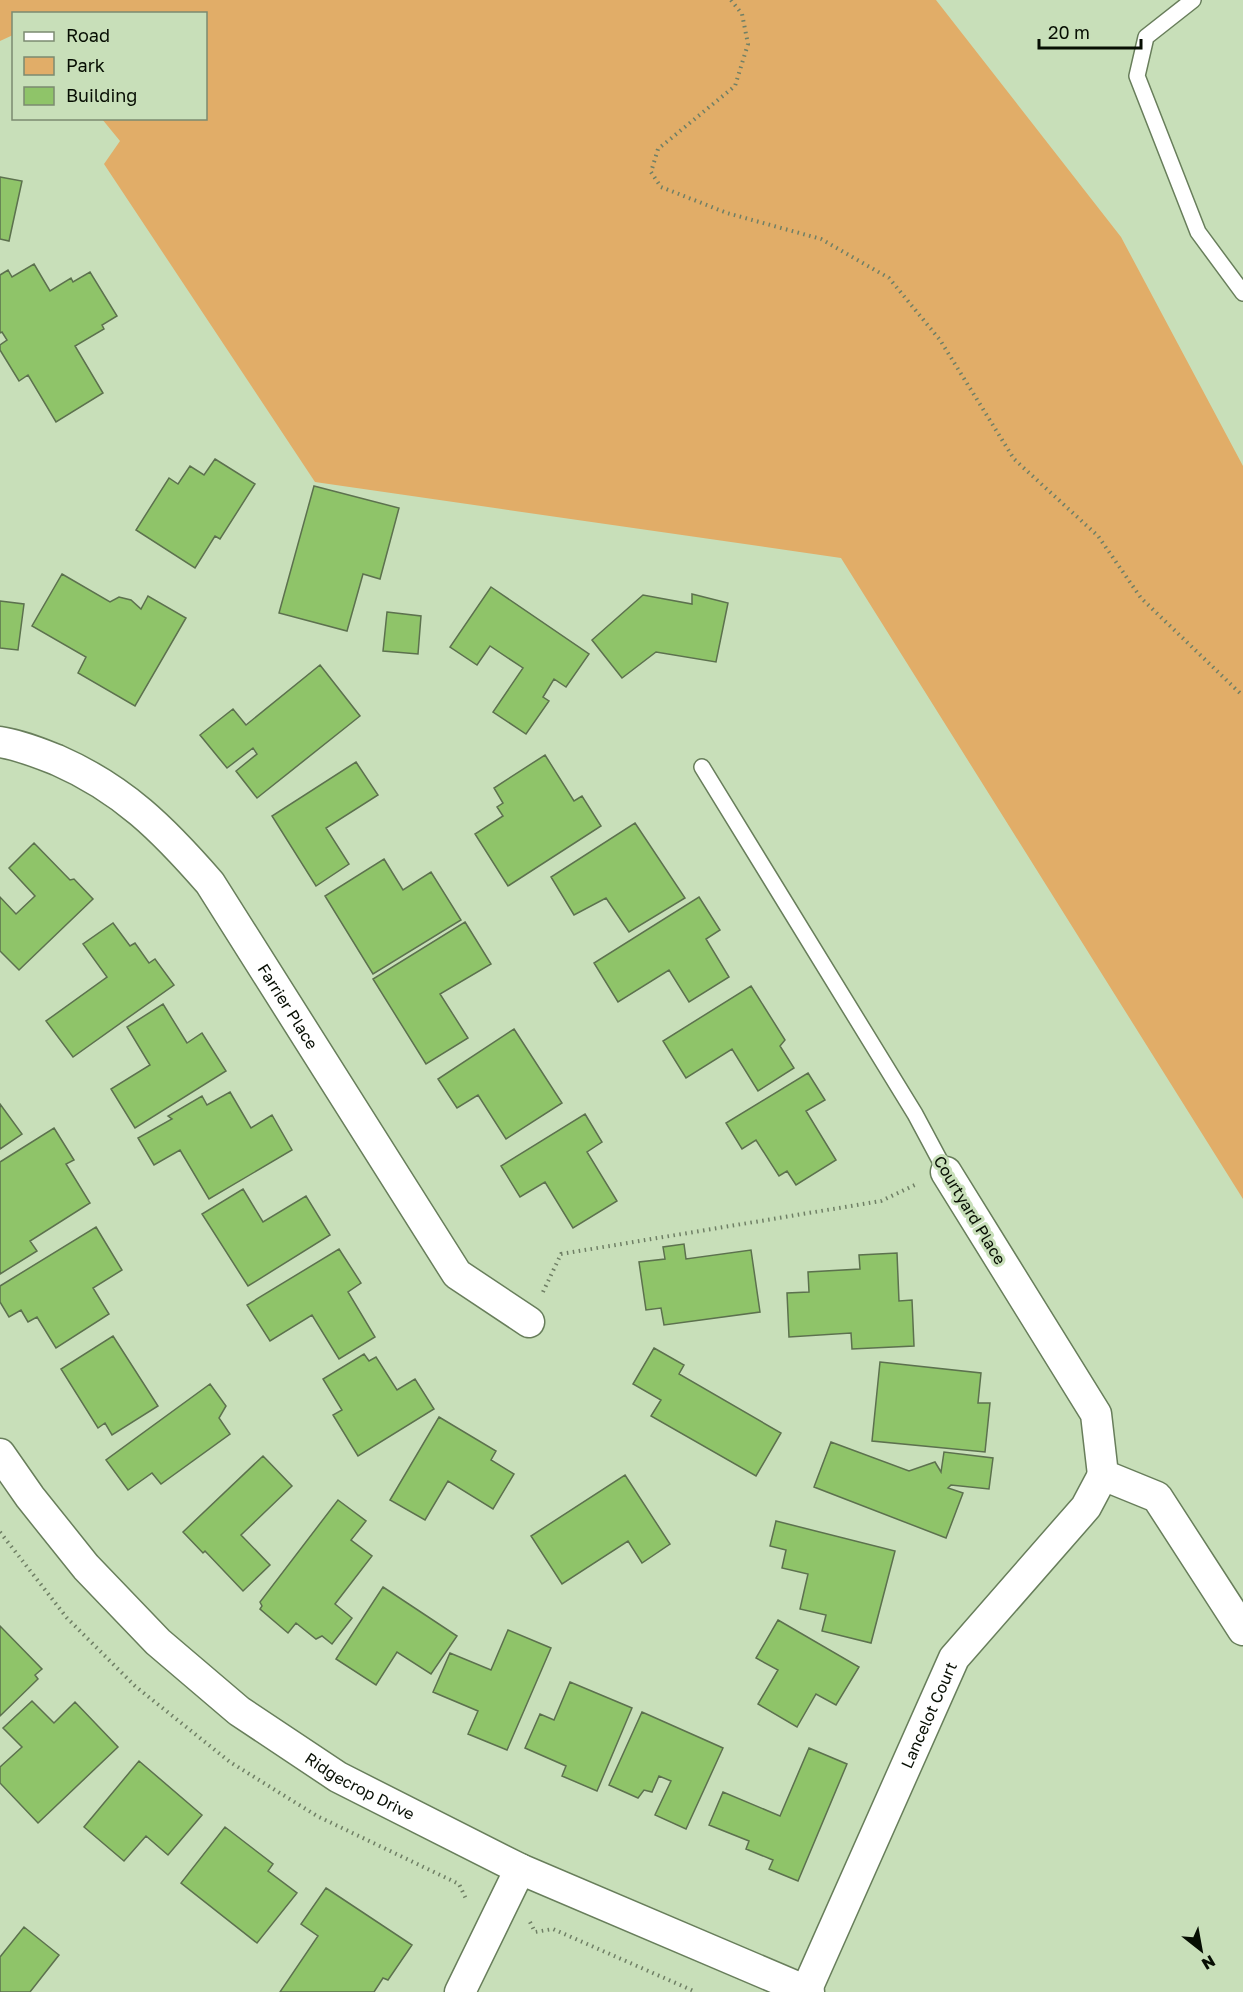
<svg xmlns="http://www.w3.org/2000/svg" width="1243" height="1992" viewBox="0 0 1243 1992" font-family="'Golos Text',sans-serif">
<rect width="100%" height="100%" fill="#c8dfb9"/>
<path fill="#e1ad68" d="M0 0H936L1121 237 1243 466V1199L841 558 315 482 104 164 120 141 102 119 206 118V14H14L13 35 0 41Z"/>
<path fill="#8fc469" stroke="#5c714e" stroke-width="1.5" d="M0 177 22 181 9 241 0 239Z
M34 264 50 291 71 278 73 282 90 272 117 316 102 325 104 329 75 346 103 393 56 422 28 375 19 381 0 350V345L7 340 2 332 0 333V275L8 270 12 277Z
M215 459 255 484 220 539 215 536 195 568 136 530 169 478 178 484 190 466 204 475Z
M314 486 399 508 380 579 363 574 347 631 279 613Z
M62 574 110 602 119 597 131 600 141 609 148 596 186 618 135 706 78 673 86 657 32 626Z
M491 587 589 654 566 687 554 679 543 697 549 701 526 734 493 712 523 668 490 646 477 665 450 647Z
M692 594 728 603 716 662 656 652 622 678 592 640 643 595 692 604Z
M0 601 24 604 18 650 0 648Z
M387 612 421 616 418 654 383 651Z
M320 665 360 716 257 798 236 771 257 754 253 748 227 768 200 735 233 709 246 725Z
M545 755 574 801 582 796 601 826 508 886 475 834 503 816 497 807 503 803 494 788Z
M356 762 378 795 326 828 349 864 316 886 272 816Z
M635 823 685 898 629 932 606 898 574 915 551 877Z
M34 843 70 880 74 879 93 899 19 970 0 951V897L16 914 35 896 9 868Z
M384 859 403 890 431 872 461 920 373 974 325 896Z
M699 897 720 930 706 939 729 977 689 1002 669 970 618 1002 594 963Z
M465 922 491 964 440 994 468 1038 426 1064 373 979Z
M113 923 130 946 135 943 149 963 155 959 174 985 73 1057 46 1021 107 977 83 944Z
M751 986 785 1040 780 1046 794 1068 758 1091 732 1049 686 1078 663 1041Z
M163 1004 187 1043 202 1033 226 1071 135 1128 111 1089 150 1065 127 1027Z
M514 1029 562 1103 506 1139 478 1095 457 1108 438 1079Z
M808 1073 825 1100 806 1111 836 1160 796 1185 787 1171 779 1176 756 1140 742 1149 726 1123Z
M230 1092 251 1128 272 1115 292 1150 209 1199 180 1150 154 1165 138 1138 172 1119 168 1116 202 1096 207 1105Z
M0 1104 22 1134 0 1149Z
M585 1114 602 1142 587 1152 617 1201 573 1228 545 1182 520 1197 501 1166Z
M54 1128 74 1160 66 1164 90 1203 30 1241 37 1251 0 1274V1162Z
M243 1189 263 1222 306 1196 330 1235 248 1286 202 1214Z
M96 1227 122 1270 93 1288 109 1314 56 1348 37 1317 28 1322 21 1310 9 1317 0 1302V1286Z
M684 1244 686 1259 751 1250 760 1312 664 1325 661 1308 646 1310 639 1262 665 1259 663 1247Z
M339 1249 361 1283 348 1292 375 1337 339 1359 312 1315 270 1341 247 1305Z
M897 1253 899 1301 912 1300 914 1346 852 1349 851 1333 789 1337 787 1293 809 1292 808 1272 860 1269 859 1255Z
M113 1336 158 1406 112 1435 105 1423 98 1428 61 1369Z
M654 1348 684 1365 679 1374 781 1433 756 1476 651 1416 661 1400 633 1384Z
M364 1354 369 1361 376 1357 397 1390 415 1379 434 1409 358 1456 333 1415 342 1410 323 1379Z
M880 1362 981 1373 978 1403H990L985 1452 872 1441Z
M210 1384 226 1406 219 1418 230 1434 161 1484 152 1473 128 1490 106 1460Z
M439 1417 496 1451 491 1460 514 1474 493 1509 448 1481 425 1520 390 1500Z
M831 1442 909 1471 935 1462 941 1472 944 1452 993 1458 989 1489 951 1485 948 1488 963 1493 946 1538 814 1487Z
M263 1456 292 1486 241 1535 270 1565 243 1591 205 1551 203 1553 183 1532Z
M625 1475 670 1544 642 1563 628 1541 562 1584 531 1536Z
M338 1500 366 1521 351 1540 372 1556 335 1604 352 1618 332 1644 322 1636 316 1639 296 1623 288 1633 260 1609 262 1606 260 1602Z
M776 1521 895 1551 871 1643 822 1631 826 1615 800 1609 808 1574 782 1568 786 1550 770 1546Z
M383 1587 457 1636 431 1674 397 1652 376 1685 336 1659Z
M778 1620 859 1667 836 1705 816 1694 797 1727 758 1704 778 1670 756 1658Z
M0 1626 42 1669 35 1675 38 1679 0 1716Z
M508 1630 551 1648 507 1750 468 1734 478 1711 433 1692 450 1653 491 1670Z
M570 1682 632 1708 597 1791 562 1776 566 1766 525 1748 540 1714 554 1720Z
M32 1701 54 1723 75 1702 118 1747 38 1823 0 1783V1767L22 1747 3 1728Z
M642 1712 723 1748 686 1829 655 1815 671 1781 659 1776 652 1792 644 1790 638 1798 609 1785Z
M809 1748 847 1764 798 1881 769 1869 773 1860 746 1849 749 1841 709 1825 723 1792 780 1816Z
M139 1761 202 1815 168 1855 146 1836 124 1861 84 1827Z
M225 1827 273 1864 268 1871 297 1893 257 1943 181 1883Z
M326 1888 412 1945 388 1980 383 1978 374 1992H280L318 1936 301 1924Z
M24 1927 59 1955 30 1992H0V1957Z"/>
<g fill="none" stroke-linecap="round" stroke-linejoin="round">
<g stroke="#687e5b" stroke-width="18">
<path id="lane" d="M1193 0 1146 37 1137 76 1198 232 1243 293
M702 767 915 1114 946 1172"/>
</g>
<g stroke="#687e5b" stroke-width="33">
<g id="street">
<path id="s1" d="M0 742C20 745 39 753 57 760 123 789 163 829 210 883L457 1274 529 1322"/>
<path d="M946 1172 1096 1414 1103 1475 1157 1497 1243 1630"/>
<path id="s2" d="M0 1454 30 1497 86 1567 158 1642 239 1711 338 1777 520 1869 809 1992"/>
<path id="s3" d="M806 1991 954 1658 1086 1507 1103 1475"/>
<path d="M460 1992 520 1869"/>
</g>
</g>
<path stroke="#6f7f65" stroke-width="4" stroke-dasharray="1.5 4.5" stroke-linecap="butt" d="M731 0 742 14 748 44 735 86 658 149 651 172 661 187 727 213 821 239 889 278 940 340 1014 459 1098 536 1141 598 1243 696
M543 1292 561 1254 881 1201 917 1184
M0 1532 67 1618 135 1686 230 1762 317 1816 459 1884 467 1901
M530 1922 535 1932 553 1929 696 1992"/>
<use href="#lane" stroke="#fff" stroke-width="15"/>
<use href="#street" stroke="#fff" stroke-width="30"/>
</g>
<g text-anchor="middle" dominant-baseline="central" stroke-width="6" stroke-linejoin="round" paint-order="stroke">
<g font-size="16" fill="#070e03" stroke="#c8dfb9">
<text stroke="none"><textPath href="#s1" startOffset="404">Farrier Place</textPath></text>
<text transform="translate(970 1210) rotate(59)">Courtyard Place</text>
<text stroke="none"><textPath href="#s3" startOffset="302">Lancelot Court</textPath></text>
<text stroke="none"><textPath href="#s2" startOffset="495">Ridgecrop Drive</textPath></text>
</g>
</g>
<rect x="12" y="12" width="195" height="108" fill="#c8dfb9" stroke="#7b8b70" stroke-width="1.5"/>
<rect x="24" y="32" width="30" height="9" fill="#ffffff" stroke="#7b8b70" stroke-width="1.5"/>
<text x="66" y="42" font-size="18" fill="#070e03">Road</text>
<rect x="24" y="57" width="30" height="18" fill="#e1ad68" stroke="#7b8b70" stroke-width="1.5"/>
<text x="66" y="72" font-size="18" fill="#070e03">Park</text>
<rect x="24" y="87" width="30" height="18" fill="#8fc469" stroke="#7b8b70" stroke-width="1.5"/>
<text x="66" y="102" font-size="18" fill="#070e03">Building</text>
<g transform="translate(1201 1950) rotate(149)" stroke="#c8dfb9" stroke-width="4.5" paint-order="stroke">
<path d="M0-4.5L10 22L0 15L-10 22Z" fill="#070e03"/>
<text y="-9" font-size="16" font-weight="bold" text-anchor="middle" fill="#070e03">N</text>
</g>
<path d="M1039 39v9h102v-9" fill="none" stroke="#070e03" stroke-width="3"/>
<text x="1048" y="39" font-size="18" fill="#070e03" stroke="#c8dfb9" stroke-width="4.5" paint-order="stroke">20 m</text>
</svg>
